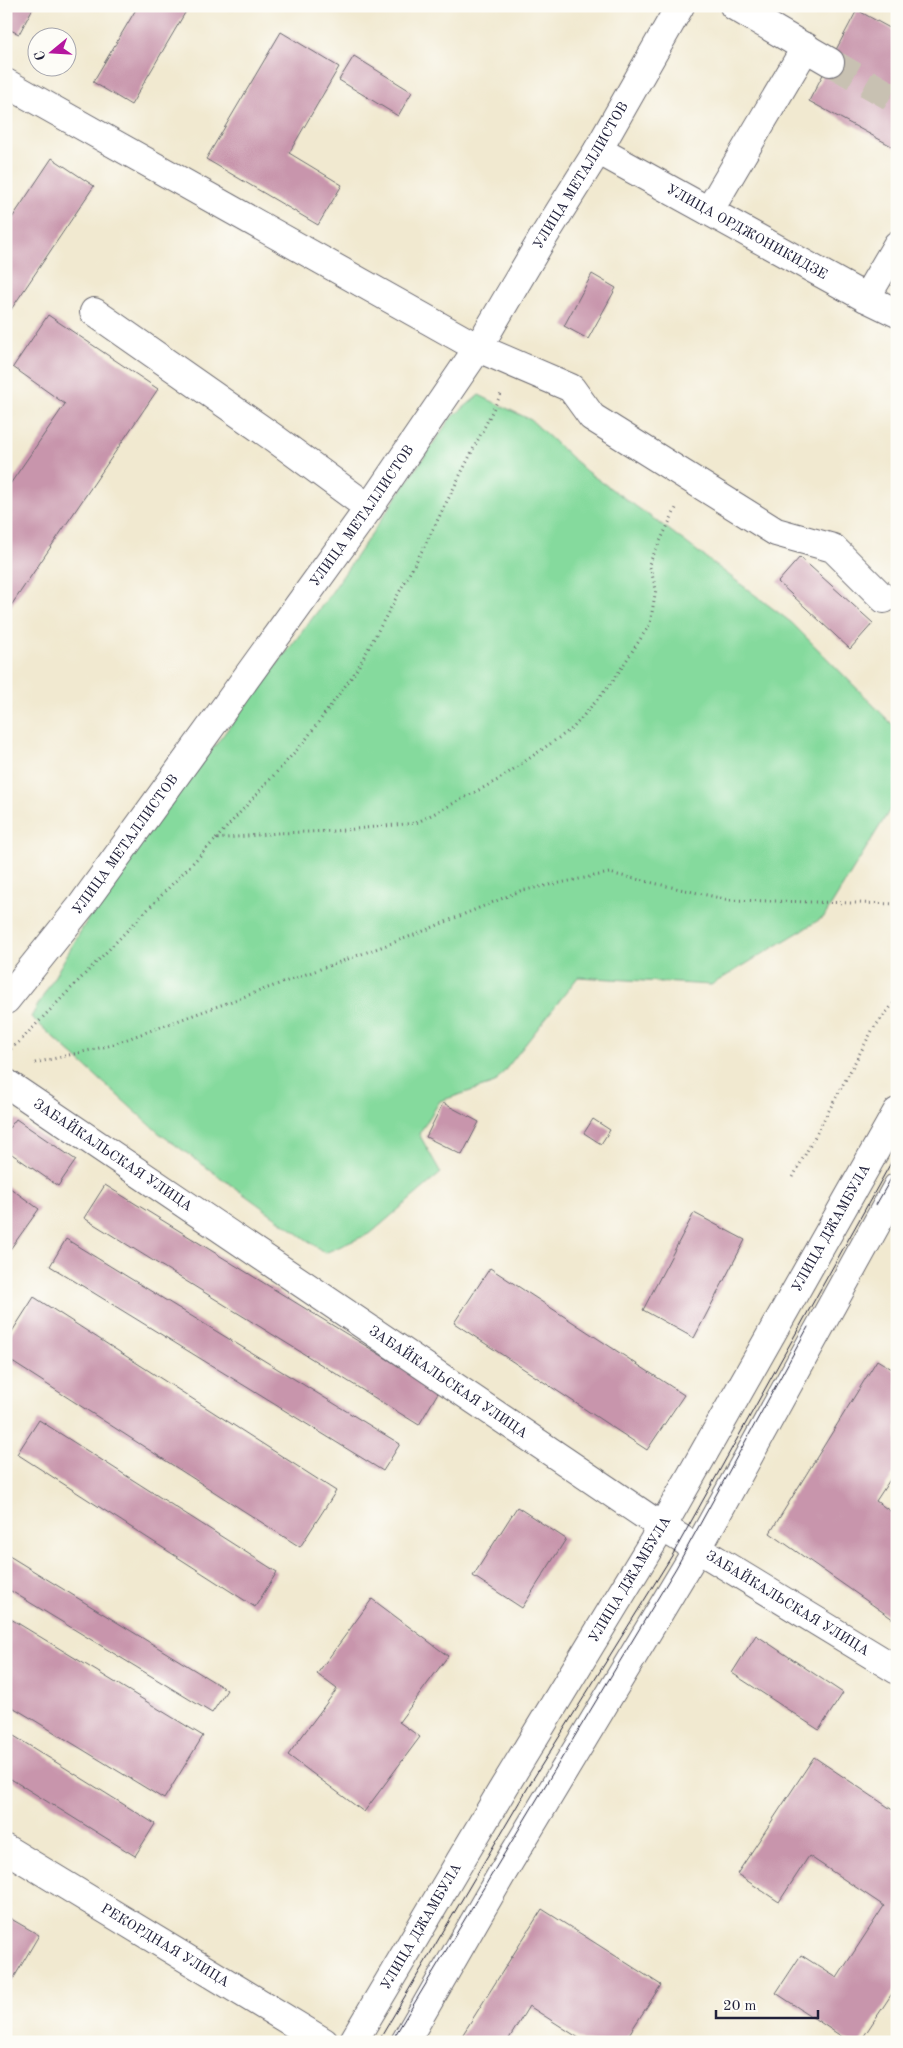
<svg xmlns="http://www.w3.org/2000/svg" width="903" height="2048" viewBox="0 0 903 2048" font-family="'Old Standard TT',serif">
<rect width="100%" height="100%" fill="#fdfcf7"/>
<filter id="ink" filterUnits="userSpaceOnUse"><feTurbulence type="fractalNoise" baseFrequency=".02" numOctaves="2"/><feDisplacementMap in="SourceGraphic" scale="10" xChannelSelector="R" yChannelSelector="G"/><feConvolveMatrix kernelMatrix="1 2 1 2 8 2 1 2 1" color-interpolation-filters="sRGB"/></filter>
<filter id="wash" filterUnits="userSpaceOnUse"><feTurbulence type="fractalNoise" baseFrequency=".0096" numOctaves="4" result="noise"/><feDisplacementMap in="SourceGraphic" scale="20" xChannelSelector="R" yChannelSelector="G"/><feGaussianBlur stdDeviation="1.12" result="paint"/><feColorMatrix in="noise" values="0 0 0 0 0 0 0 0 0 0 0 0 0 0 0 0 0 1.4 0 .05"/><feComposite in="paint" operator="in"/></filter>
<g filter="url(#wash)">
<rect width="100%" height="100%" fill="#f1e9d0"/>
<path fill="#85da9d" stroke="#547e6c" d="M479 395 531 420 586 471 668 529 792 623 897 729V798L824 917 711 985 578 977 495 1083 440 1101 419 1134 441 1173 371 1233 325 1253 159 1133 31 1017 104 891 327 599 450 419Z"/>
<g id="blocks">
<path fill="#c895ac" d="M6 6H34L19 34 6 28Z
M138 6H189L131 105 93 82Z
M857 10 897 32V149L809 101Z
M281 32 339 67 289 153 342 185 318 225 206 159Z
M354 56 412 92 398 116 339 80Z
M52 158 94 186 6 317V227Z
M592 274 616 288 588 339 564 326Z
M48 315 158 389 6 613V490L65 404 13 367Z
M800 557 873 623 850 649 778 582Z
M443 1103 479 1122 462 1155 426 1137Z
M16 1119 76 1160 58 1186 6 1150V1132Z
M593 1119 610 1130 601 1144 584 1133Z
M6 1185 39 1209 6 1255Z
M105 1185 439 1391 419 1425 84 1218Z
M694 1213 745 1240 694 1338 643 1310Z
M66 1239 400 1444 383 1471 50 1266Z
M490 1268 684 1395 647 1450 454 1323Z
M34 1297 336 1491 300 1547 6 1358V1341Z
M877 1360 897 1372V1469L876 1501 897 1516V1622L770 1533Z
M39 1420 277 1572 255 1607 17 1454Z
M517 1507 566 1539 522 1608 473 1576Z
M6 1554 227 1690 212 1713 6 1588Z
M372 1599 448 1656 399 1722 420 1737 364 1812 288 1755 337 1689 317 1674Z
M6 1616 203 1736 164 1799 6 1703Z
M756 1635 843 1693 819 1730 732 1673Z
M6 1731 155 1824 135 1856 6 1776Z
M814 1757 897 1813V1986L860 2042H850L776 1993 801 1955 837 1978 884 1906 809 1856 779 1902 737 1874Z
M542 1909 661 1985 624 2042H585L529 2006 507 2042H458Z
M6 1916 39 1935 12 1981 6 1977Z"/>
</g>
</g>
<g filter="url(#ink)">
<use href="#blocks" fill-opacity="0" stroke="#6a686f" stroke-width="1"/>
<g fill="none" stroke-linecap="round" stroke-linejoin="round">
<path stroke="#c8c1b2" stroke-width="28" stroke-dasharray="28 14" stroke-linecap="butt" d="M830 62 897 100"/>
<g stroke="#6a686f" stroke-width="30">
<g id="minor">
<path d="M734 6 830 62"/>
<path d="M6 83 478 348 571 388 592 417 776 532 833 548 884 599"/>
<path id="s1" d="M598 150 866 298 897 313"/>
<path d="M709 211 806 47"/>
<path d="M866 298 897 245"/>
<path d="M94 312 274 438 369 508"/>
<path id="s2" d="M6 1000 82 905 369 508 478 348 541 241 598 150 680 6"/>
<path id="s3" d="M6 1083 662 1527 897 1670"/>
<path id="s4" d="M6 1849 324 2042"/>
<path id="s5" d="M353 2042 501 1792 662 1527 897 1112"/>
<path d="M405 2042 500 1877 698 1548 897 1187"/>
</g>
</g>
<path stroke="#6a686f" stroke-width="3" stroke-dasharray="1 4" stroke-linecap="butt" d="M216 839 304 742 356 671 424 547 502 392
M7 1052 19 1042 216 839 278 833 334 831 416 823 498 780 573 728 613 681 650 624 656 589 649 564 677 506
M35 1063 108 1046 414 935 520 891 609 873 729 900 897 904
M793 1177 873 1029 897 999"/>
<use href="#minor" stroke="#fff" stroke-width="28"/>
<path stroke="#22223b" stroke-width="1" d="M876 1205 897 1168
M378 2042 533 1779 673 1554 897 1152
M391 2042 676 1568 808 1327"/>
</g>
</g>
<g text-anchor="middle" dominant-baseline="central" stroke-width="4" stroke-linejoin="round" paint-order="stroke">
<g font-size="14" fill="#22223b" stroke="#fdfcf7">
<text stroke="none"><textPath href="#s2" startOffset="1006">УЛИЦА МЕТАЛЛИСТОВ</textPath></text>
<text stroke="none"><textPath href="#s1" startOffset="170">УЛИЦА ОРДЖОНИКИДЗЕ</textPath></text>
<text stroke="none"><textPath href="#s2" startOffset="601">УЛИЦА МЕТАЛЛИСТОВ</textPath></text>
<text stroke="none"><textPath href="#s2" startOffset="196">УЛИЦА МЕТАЛЛИСТОВ</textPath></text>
<text stroke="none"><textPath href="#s3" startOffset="129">ЗАБАЙКАЛЬСКАЯ УЛИЦА</textPath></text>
<text stroke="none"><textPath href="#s5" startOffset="944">УЛИЦА ДЖАМБУЛА</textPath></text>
<text stroke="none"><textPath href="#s3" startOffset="534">ЗАБАЙКАЛЬСКАЯ УЛИЦА</textPath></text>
<text stroke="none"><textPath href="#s5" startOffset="539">УЛИЦА ДЖАМБУЛА</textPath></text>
<text stroke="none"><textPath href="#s3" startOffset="939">ЗАБАЙКАЛЬСКАЯ УЛИЦА</textPath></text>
<text stroke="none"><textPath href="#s5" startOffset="134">УЛИЦА ДЖАМБУЛА</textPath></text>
<text stroke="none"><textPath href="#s4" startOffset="186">РЕКОРДНАЯ УЛИЦА</textPath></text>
</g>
</g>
<rect width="903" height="2048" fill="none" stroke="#fdfcf7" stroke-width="25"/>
<g transform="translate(52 52) rotate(252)"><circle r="24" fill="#fdfcf7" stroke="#a5a5ac"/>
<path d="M0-4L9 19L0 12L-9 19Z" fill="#b5179e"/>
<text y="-8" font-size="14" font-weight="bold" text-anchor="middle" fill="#22223b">С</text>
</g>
<path d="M716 2010v8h102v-8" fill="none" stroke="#22223b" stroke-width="2.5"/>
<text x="723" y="2010" font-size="15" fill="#22223b" stroke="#fdfcf7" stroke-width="4" paint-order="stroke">20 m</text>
</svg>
